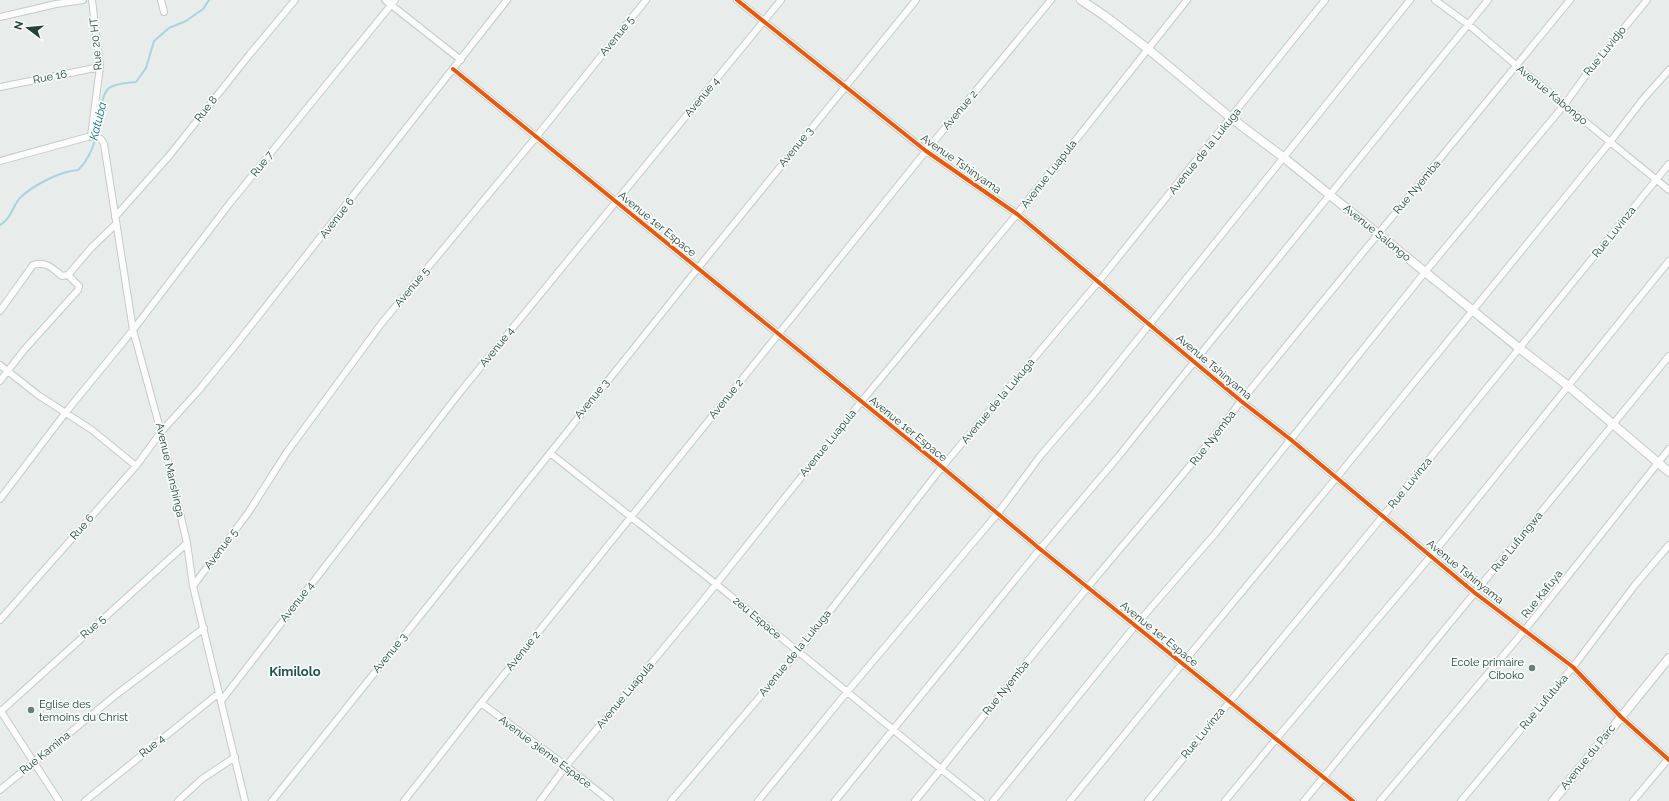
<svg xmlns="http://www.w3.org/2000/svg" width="1669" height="801" viewBox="0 0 1669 801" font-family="Raleway,sans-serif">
<rect width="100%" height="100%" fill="#e8edeb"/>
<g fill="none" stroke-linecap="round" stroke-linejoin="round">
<path stroke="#a9d4db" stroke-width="2" d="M0 225C11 219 12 207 20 198 33 185 61 171 78 170 89 160 96 141 99 126 101 116 100 96 109 88 116 83 128 83 136 82L146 68 154 41 169 28 186 21 203 9 209 0"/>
<g stroke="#c5cac8" stroke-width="8">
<path id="minor" d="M161 0 164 12
M385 0 461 60
M737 0 926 151 1017 214 1241 401 1290 439 1475 593 1573 667 1621 717 1669 760
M1435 0 1469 25 1517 66 1669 190
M0 17 56 4 83 0
M453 69 942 467 1040 549 1353 801
M0 87 100 67
M91 136 100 67 92 0
M0 161 91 136 101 139 104 144 133 330 161 432 187 543 193 586 245 801
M115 217 169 156 250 54 295 0
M68 275 91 248 116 224
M0 311 33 265C46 261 52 268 62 276L68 275 79 286 78 290 24 350 0 381
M0 365 38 395 92 430 136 466
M550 453 716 584 941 769 981 801
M0 499 66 412 133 330 230 203 395 0
M193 586 248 513 287 452 381 324 537 136 646 0
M0 620 136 466 161 432 199 390 234 347 507 0
M221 701 461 391 781 0
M481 703 566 766 610 801
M0 710 59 801
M0 712 187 543
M0 790 117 694 204 628
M85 801 219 693
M178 801 202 779 235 757
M272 801 698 268 916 0
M404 801 481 703 926 151 1051 0
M540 801 566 766 697 608 861 402 1017 214 1187 0
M671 801 798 652 942 467 1099 281 1325 0
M758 801 847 692 998 513 1041 455 1092 396 1410 0
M835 801 1040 549 1118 457 1194 362 1488 0
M915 801C973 730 1029 658 1088 587 1139 525 1193 466 1241 401L1570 0
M993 801 1135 626 1214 535 1425 272 1565 104 1588 72 1647 0
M1070 801 1182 664 1337 477 1610 142 1644 98 1669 70
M1148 801 1383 516 1669 164
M1225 801 1276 739 1431 556 1669 261
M1304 801 1669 356
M1380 801 1524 631 1669 449
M1461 801 1573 667 1635 585 1669 545
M1633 801 1669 758"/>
</g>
<g stroke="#c5cac8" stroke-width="10">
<path id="tertiary" d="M1081 0 1105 16 1148 49 1231 118 1283 157 1519 348 1567 385 1669 472
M1553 801 1669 658"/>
</g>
<use href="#minor" stroke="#fcfcfc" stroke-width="6"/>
<use href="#tertiary" stroke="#fcfcfc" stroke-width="8"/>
<g stroke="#f7fbf9" stroke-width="6">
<path id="cycleway" d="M737 0 926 151 1017 214 1241 401 1290 439 1475 593 1573 667 1621 717 1669 760
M453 69 942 467 1040 549 1353 801"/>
</g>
<use href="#cycleway" stroke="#e8590c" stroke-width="4"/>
</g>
<g fill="#697e78" stroke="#f7fbf9" stroke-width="1.5">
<circle cx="1532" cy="668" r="4"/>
<circle cx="31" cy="710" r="4"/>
</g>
<g text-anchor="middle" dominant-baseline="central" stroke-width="3.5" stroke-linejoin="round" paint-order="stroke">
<g font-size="11" fill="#24423a" stroke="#f7fbf9">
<text transform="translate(617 36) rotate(-51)">Avenue 5</text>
<text transform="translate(96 44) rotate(-95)">Rue 20 HT</text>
<text transform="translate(1605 51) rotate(-51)">Rue Luvidjo</text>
<text transform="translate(50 77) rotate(-11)">Rue 16</text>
<text transform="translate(1552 95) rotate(39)">Avenue Kabongo</text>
<text transform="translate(702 97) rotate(-50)">Avenue 4</text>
<text transform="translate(206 109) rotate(-52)">Rue 8</text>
<text transform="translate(960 110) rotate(-50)">Avenue 2</text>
<text transform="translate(796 147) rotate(-51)">Avenue 3</text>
<text transform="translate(1205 151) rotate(-51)">Avenue de la Lukuga</text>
<text transform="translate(262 164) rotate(-51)">Rue 7</text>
<text transform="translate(961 164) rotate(35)">Avenue Tshinyama</text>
<text transform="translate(1049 174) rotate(-52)">Avenue Luapula</text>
<text transform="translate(1417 187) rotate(-50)">Rue Nyemba</text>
<text transform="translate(337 218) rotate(-52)">Avenue 6</text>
<text transform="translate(657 224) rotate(39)">Avenue 1er Espace</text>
<text transform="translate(1614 232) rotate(-51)">Rue Luvinza</text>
<text transform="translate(1377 233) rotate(39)">Avenue Salongo</text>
<text transform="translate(412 287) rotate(-50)">Avenue 5</text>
<text transform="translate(497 347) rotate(-51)">Avenue 4</text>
<text transform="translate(1214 367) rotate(40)">Avenue Tshinyama</text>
<text transform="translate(592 399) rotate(-51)">Avenue 3</text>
<text transform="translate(726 399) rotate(-51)">Avenue 2</text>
<text transform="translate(998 401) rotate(-50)">Avenue de la Lukuga</text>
<text transform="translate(908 429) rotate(39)">Avenue 1er Espace</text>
<text transform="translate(1213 438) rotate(-52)">Rue Nyemba</text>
<text transform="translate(828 443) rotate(-51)">Avenue Luapula</text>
<text transform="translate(170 470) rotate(77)">Avenue Manshinga</text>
<text transform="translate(1410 483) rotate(-51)">Rue Luvinza</text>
<text transform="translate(82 527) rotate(-49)">Rue 6</text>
<text transform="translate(1517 542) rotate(-51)">Rue Lufungwa</text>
<text transform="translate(221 549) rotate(-53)">Avenue 5</text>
<text transform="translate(1465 572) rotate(39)">Avenue Tshinyama</text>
<text transform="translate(1542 594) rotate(-51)">Rue Kafuya</text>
<text transform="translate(297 602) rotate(-52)">Avenue 4</text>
<text transform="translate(757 618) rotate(40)">2eu Espace</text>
<text transform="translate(93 627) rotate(-42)">Rue 5</text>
<text transform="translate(1159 634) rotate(39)">Avenue 1er Espace</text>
<text transform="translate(523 651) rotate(-51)">Avenue 2</text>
<text transform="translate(390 653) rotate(-51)">Avenue 3</text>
<text transform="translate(795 653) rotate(-51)">Avenue de la Lukuga</text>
<text transform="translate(1006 688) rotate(-51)">Rue Nyemba</text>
<text transform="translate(625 695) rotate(-50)">Avenue Luapula</text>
<text transform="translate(1544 702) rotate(-50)">Rue Lufutuka</text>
<text transform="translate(1203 733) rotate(-51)">Rue Luvinza</text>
<text transform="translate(152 746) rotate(-39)">Rue 4</text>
<text transform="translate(545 752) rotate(37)">Avenue 3ieme Espace</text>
<text transform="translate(45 753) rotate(-39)">Rue Kamina</text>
<text transform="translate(1588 757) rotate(-51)">Avenue du Parc</text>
</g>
<g font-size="11" fill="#24423a" stroke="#f7fbf9" text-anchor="end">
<text x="1524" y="662">Ecole primaire<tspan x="1524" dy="13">Ciboko</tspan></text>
<text x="39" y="704" text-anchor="start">Eglise des<tspan x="39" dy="13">temoins du Christ</tspan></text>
</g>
<g font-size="12" font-style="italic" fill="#1c6f80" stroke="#f7fbf9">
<text transform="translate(98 121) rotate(-76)">Katuba</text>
</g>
<g font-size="13" font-weight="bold" fill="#1f5548" stroke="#f7fbf9">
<text x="295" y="671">Kimilolo</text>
</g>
</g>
<g transform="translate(28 28) rotate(286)" stroke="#f7fbf9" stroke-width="3" paint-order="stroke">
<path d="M0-3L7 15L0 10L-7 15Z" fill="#24423a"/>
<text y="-6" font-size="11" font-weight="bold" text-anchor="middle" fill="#24423a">N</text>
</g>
</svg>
